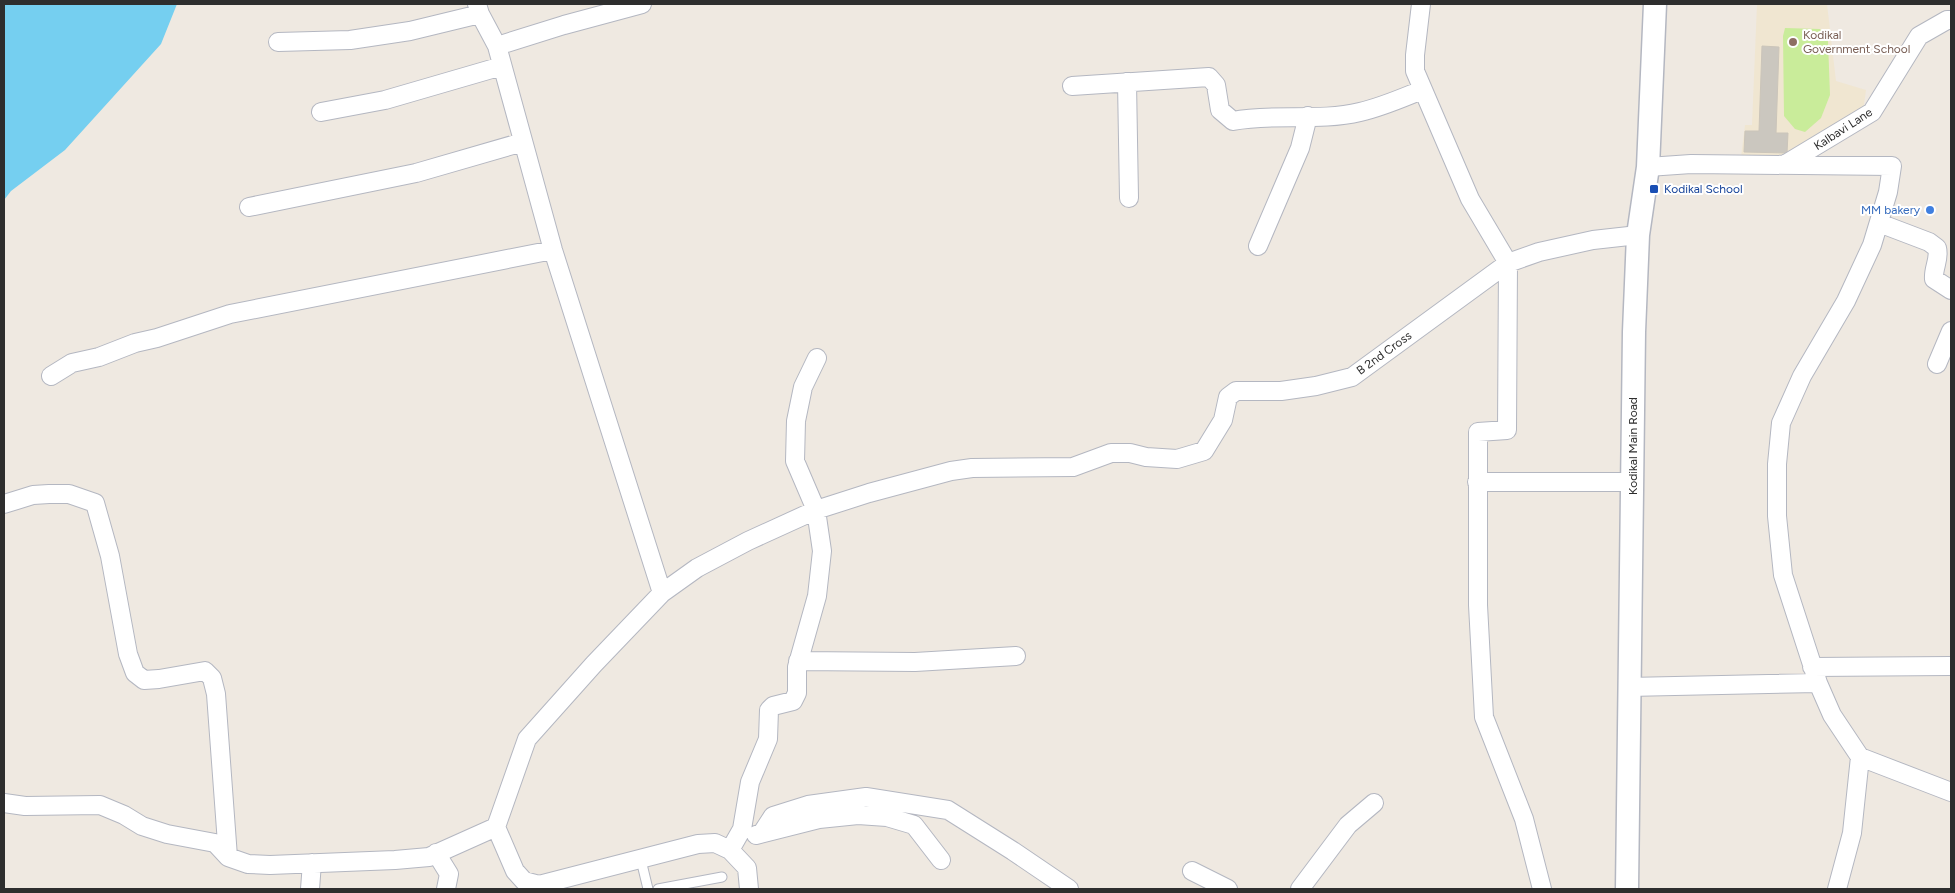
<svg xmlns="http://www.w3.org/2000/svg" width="1955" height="893" viewBox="0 0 1955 893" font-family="Figtree,sans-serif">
<rect width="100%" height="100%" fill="#efe9e1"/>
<path fill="#f0e6d1" d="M1757 4H1827L1836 81 1866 90 1863 112 1782 157H1741L1745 125H1752Z"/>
<path fill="#c9ec9a" d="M1785 28 1820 29 1828 41 1830 95 1821 118 1805 132 1795 129 1784 116 1783 36Z"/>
<path fill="#75cff0" d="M4 4H177L161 44 65 150 11 191 4 200Z"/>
<path fill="#cbc7bf" stroke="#cbc5ba" d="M1762 46 1779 47 1776 133H1788L1787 153 1744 152 1745 131H1759Z"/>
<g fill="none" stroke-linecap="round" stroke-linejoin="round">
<g stroke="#b4b7c1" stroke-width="11">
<path id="service" d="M641 860 648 889
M658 889 722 877"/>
</g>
<g stroke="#b4b7c1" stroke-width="20">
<path id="minor" d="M477 4 480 14 497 46 553 250 662 593
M1421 4 1415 55V71L1470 199 1508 263 1507 430 1478 432V605L1484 717 1524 819 1542 889
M278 42 350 40 410 31 480 14
M497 46 564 25 642 4
M1127 82 1129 198
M1072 86 1209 77 1216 85 1220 110 1233 121C1274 113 1319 122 1360 112 1382 107 1402 98 1422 90
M321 112 385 100 502 66
M1784 165 1872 112 1919 36 1947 20H1951
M1648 167 1691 164 1892 166 1888 192 1872 245 1846 301 1802 376 1781 423 1777 464V516L1783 575 1818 683 1832 715 1860 757 1951 792
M249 207 416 173 523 142
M1879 223 1929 242 1937 248C1940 259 1933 268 1934 279L1951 290
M1258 246 1300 148 1308 116
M1937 364 1951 331
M51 376 72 363 99 357 135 343 157 338 230 314 553 250
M1477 482H1633
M4 504 33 495 49 494H69L95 503 110 556 128 654 135 673 144 680 159 679 205 671 212 678 216 694 228 857
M798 661 915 662 1016 656
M1812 667 1951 666
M1628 687 1818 683
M4 803 25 806 100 805 124 815 142 826 167 834 215 843 228 857 248 864 270 865 395 860 429 857 496 827
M762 833 773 816 808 805 866 797 948 810 1013 851 1069 889
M756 835 819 819 858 815 887 817 914 825 941 860
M730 850 742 829 750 782 768 739 769 710 773 706 793 701 797 693V667L817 596 822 551 816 510 795 461 796 421 803 387 817 358
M436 853 449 874 446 889
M1192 871 1228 889
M310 889 312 863
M749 889 747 868 730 850 715 843 698 844 539 885 524 881 515 871 496 827 527 739 594 664 662 593 697 568 748 541 816 510 869 493 951 471 972 468 1073 467 1111 453H1130L1146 457 1177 459 1204 451 1223 420 1228 397 1236 391H1281L1316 386 1352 377 1508 263 1539 252 1593 240 1638 235
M1300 889 1348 825 1374 803
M1837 889 1852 833 1860 757"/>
</g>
<g stroke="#b4b7c1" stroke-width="25">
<path id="tertiary" d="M1627 889 1634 332 1638 235 1648 167 1655 4"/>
</g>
<use href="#service" stroke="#fff" stroke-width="9"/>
<use href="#minor" stroke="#fff" stroke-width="18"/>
<use href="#tertiary" stroke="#fff" stroke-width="22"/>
</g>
<circle fill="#8d6e63" stroke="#fff" stroke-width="2" cx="1793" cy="42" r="5"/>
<rect fill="#1a4fb4" stroke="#fff" stroke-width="2" x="1649" y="184" width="10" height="10" rx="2.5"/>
<circle fill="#3f7fe0" stroke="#fff" stroke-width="2" cx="1930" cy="210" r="5"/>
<g text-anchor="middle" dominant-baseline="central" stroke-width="4" stroke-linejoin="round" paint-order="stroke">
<g font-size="12" fill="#785e54" stroke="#fff" text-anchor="start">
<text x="1803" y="35">Kodikal<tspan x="1803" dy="14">Government School</tspan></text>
</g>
<g font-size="12" fill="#2e2e2e" stroke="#fff">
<text transform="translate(1843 129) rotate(-33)">Kalbavi Lane</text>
<text transform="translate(1384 353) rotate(-36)">B 2nd Cross</text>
<text transform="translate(1633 446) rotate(-90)">Kodikal Main Road</text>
</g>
<g font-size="12" fill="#164399" stroke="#fff" text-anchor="start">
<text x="1664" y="189">Kodikal School</text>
</g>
<g font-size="12" fill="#366cbe" stroke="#fff" text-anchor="end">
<text x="1920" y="210">MM bakery</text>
</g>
</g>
<rect width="1955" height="893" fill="none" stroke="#2e2e2e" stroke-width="10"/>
</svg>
